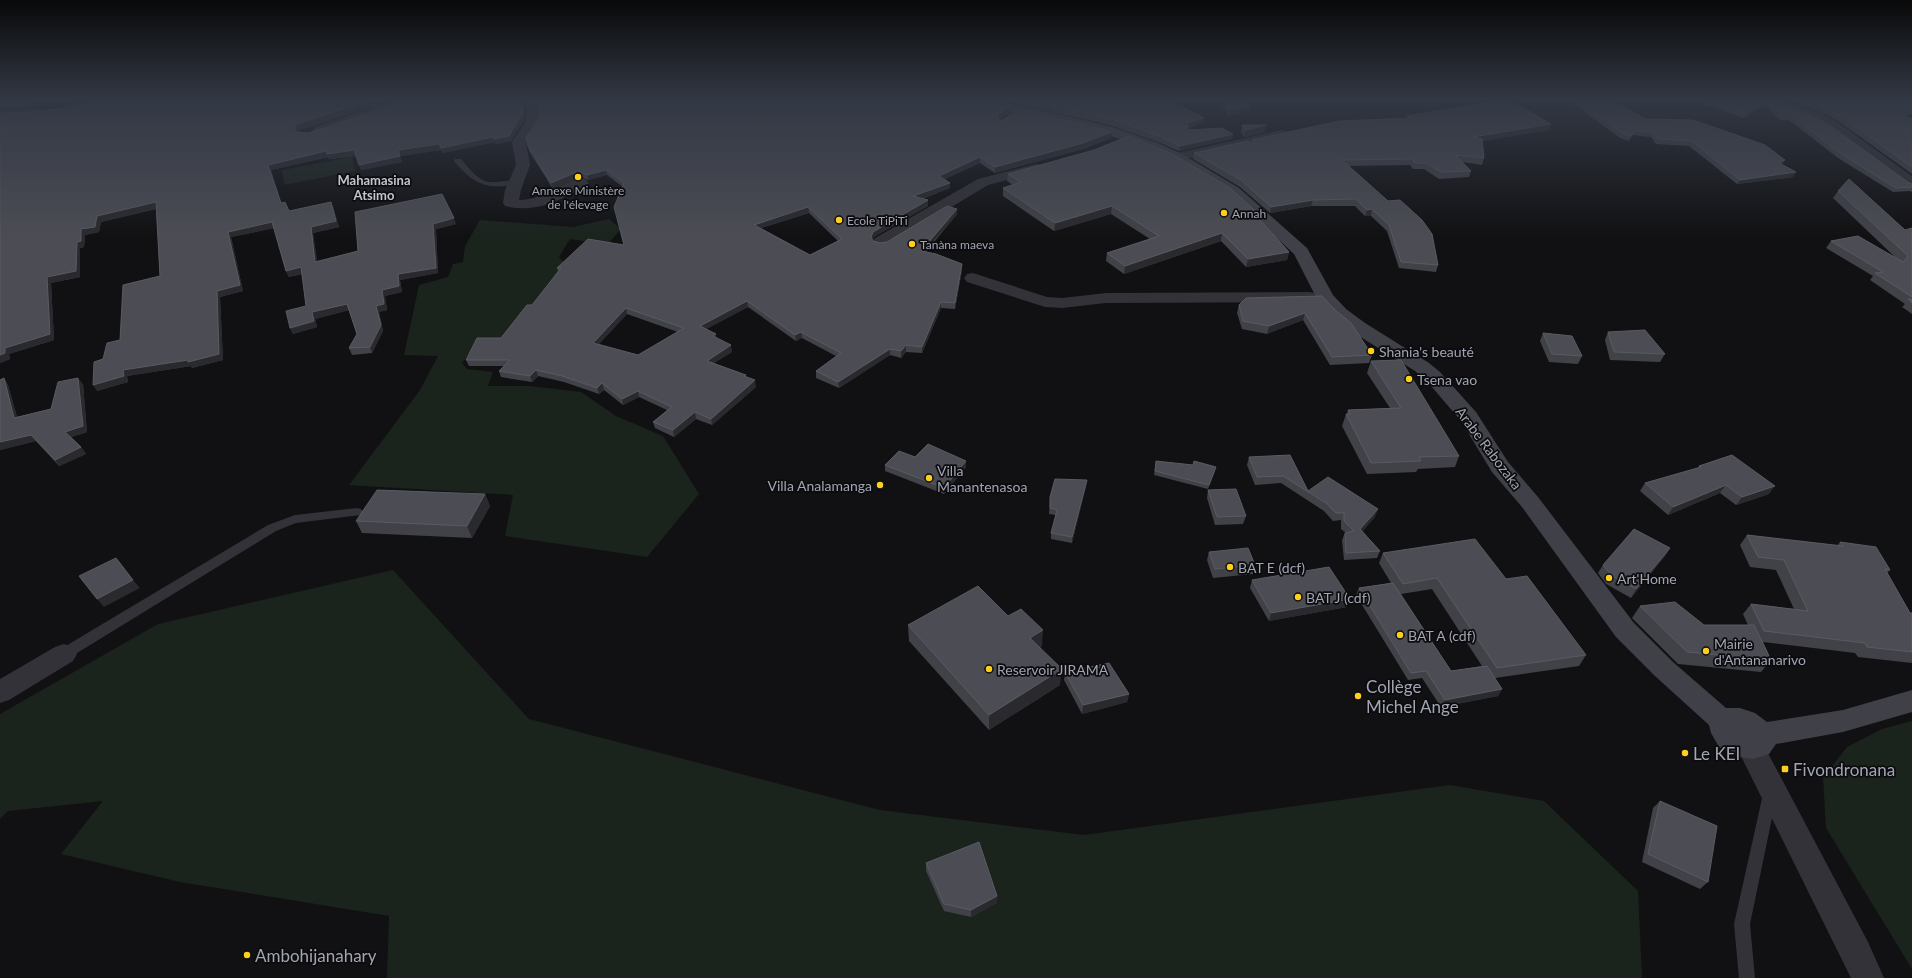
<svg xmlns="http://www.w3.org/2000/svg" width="1912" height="978" viewBox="0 0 1912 978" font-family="Lato,sans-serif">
<rect width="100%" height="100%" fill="#111113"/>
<path fill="#1b231d" d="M352 157 355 171 284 185 282 170Z
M609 219 621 229 607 245 570 239 559 257 566 265 547 285 534 304 517 317 506 342 479 341 462 363 467 369 493 372 488 386H530L581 392 616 416 663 436 699 494 647 557 505 536 513 495 349 485 420 390 438 356 404 355 419 285 448 277 453 264 463 262 465 246 480 220 573 227Z
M393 570 529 719 880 810 1084 835 1450 785 1544 801 1638 891 1642 978H387L389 916 180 882 61 854 103 801 8 811 0 819V714L158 624Z
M1912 721V969L1826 828 1823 778 1847 747 1882 729Z"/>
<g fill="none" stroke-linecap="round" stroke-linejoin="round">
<path fill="#323238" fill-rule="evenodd" d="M455 159H461C468 167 475 177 485 181 495 185 513 177 520 182 516 185 510 185 505 186 482 189 468 178 454 161Z
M357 508 361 509 363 512 361 515 296 523 276 531 69 658 64 659 59 658 58 654 59 650 268 525 295 515Z
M1770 788 1775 789 1777 794 1750 924 1755 978H1739L1734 924 1763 794 1765 789Z"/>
<path fill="#323238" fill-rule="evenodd" d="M96 100H132L130 103 125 104 71 111 66 110 64 107 66 104Z
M395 100H414L412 103 325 133H315L313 130 315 127Z
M523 100H537C545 120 538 126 526 142L530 165 521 190 519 200C543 200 559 184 581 178L586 180 589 183 586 186C560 200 536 214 505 206L503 203 505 190 516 165 512 142C523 125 532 121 523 100Z
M1750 100 1787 101 1822 114 1840 124 1912 176V188L1907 186 1830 130 1812 120 1786 109 1779 110 1752 103Z
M37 108 42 109 44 112 42 115 0 117V109Z
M1282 130 1287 131 1289 134 1287 137 1177 161 1172 160 1170 157 1172 154 1177 153Z
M1036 164 1041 165 1043 168 1041 171 988 185 887 246 881 247 875 246 873 242 875 238 978 179Z
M973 273 1047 297 1062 298 1106 293 1309 292 1315 293 1318 297 1315 301 1309 302 1106 303 1062 308 1045 307 967 282 964 278 967 274Z
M64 644 73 647 77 654 73 661 9 700 0 703V679L55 647Z
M1751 736 1761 740 1868 942 1884 978H1851L1737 748 1741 740Z"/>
<path fill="#404148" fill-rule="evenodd" d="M963 100H991L1020 105 1113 127 1158 143 1182 154 1239 188 1307 248 1333 295 1346 309 1365 323 1429 363 1440 372 1476 412 1508 462 1538 497 1634 623 1673 662 1726 708H1740L1755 713 1767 722 1843 710 1912 690V712L1843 732 1776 744 1769 754 1753 759 1740 757 1719 747 1711 733 1709 725 1655 676 1616 637 1522 507 1492 472 1461 421 1426 380 1415 371 1351 331 1334 317 1316 297 1294 254 1229 194 1172 160 1148 149 1103 133 1020 113 970 104 965 103Z"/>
</g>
<path fill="#414248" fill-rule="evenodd" d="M0 100H87L36 106 0 108Z
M124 100H390L300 130 297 132 308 133 525 118 511 141 496 144 495 142 443 153 441 150 400 156 402 162 361 170 356 156 330 159 328 157 271 170 281 203 289 211 333 207 339 227 313 233 317 262 358 251 355 212 456 224 436 229 438 273 400 280 402 292 385 296 387 310 379 312 383 331 372 353 352 355 349 348 357 334 349 310 315 319 317 327 293 334 290 328 306 306 302 274 289 277 286 271 274 228 231 237 243 291 220 297 223 360 192 368 191 366 127 376 128 382 97 391 103 359 120 340 160 276 156 209 101 222 99 232 85 235 84 247 80 248V277L51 283 54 340 9 354 10 359 0 363V113L33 112Z
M538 100H968L1009 107V113L998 120 1112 132 1111 138 1083 149 995 173 980 163 944 179 950 183V188L922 199 928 200V206L874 237 873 240V241L880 243 887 242 957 214 926 252 962 264V270L955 309 941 308 922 353 906 352 901 358 890 355 839 388 816 378V371L836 356 802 338 796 341 748 307 706 329 732 352 714 363 746 377 756 387 712 425 696 419 674 437 655 428 653 422 667 410 639 397 623 405 604 390 599 394 564 382 538 376 532 382 501 377 499 371 504 366H469L466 360 501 338 532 305 558 272 557 268 624 245 623 187 607 175 588 180 581 177 553 189 529 151 528 146 540 113V104ZM809 213 838 241 810 255 761 228ZM627 314 678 332 638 355 599 344Z
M998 100H1169L1203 123 1188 128V130L1233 134 1232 139 1179 151 1158 142 1113 126 1020 104Z
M1218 100H1246L1249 110 1229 116Z
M1568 100H1610L1646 119 1782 165 1793 177 1737 184 1689 146 1656 144 1651 137 1633 135 1629 141 1620 138Z
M1691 100H1754L1765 103 1762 107 1744 118Z
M1788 100H1806L1810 101 1843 100H1912V115H1905L1912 119V174L1841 123 1823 113Z
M1770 104 1781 107 1912 184V192L1910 191 1893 192 1838 158 1789 120H1780L1768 109Z
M1407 116 1551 124 1549 130 1482 141 1484 158 1482 165 1463 162 1471 171 1469 177 1439 179 1424 169H1413L1410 165 1349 166 1438 265 1436 272 1399 268 1387 231 1371 216H1365L1355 206H1311L1270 213 1240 187 1193 159 1194 153 1252 143V140L1407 118Z
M1242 125 1265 132 1244 137 1241 132Z
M1008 174 1254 211 1253 212 1289 252 1287 260 1246 267 1221 241 1124 274 1106 261 1107 253 1150 239 1111 214 1054 231 1003 196V188L1013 185 1007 181Z
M1838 191 1905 230 1912 228V314L1902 307 1905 304 1870 280 1873 276 1826 248 1831 241 1897 259 1833 198Z
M1322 296 1372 355 1369 363 1330 365 1303 320 1267 334 1242 329 1237 313 1239 305Z
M1608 332 1665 354 1660 362 1610 360 1605 340Z
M1543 333 1582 356 1578 364 1549 362 1540 341Z
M1371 361 1459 456 1455 467 1418 469 1416 472 1367 474 1342 426 1346 414H1347L1348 410 1390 408 1367 373Z
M4 378 8 385 17 417 51 409 83 384 87 432 71 437 81 447 86 454 59 466 36 441 0 450V380Z
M1290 455 1308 491 1375 517 1362 531 1380 551 1377 558 1344 560 1342 540 1345 533H1346L1341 529V520L1333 521 1324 511 1281 483 1255 485 1247 465 1249 457Z
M915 457 966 461V467L944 494 885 471V465Z
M1156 461 1215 471 1208 489 1154 475Z
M1699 466 1769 494 1736 505 1720 493 1668 515 1640 491 1645 483 1698 468Z
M1087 480 1086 486 1072 543 1051 539V533L1056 515 1049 514 1050 497Z
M1208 490 1246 516 1243 524 1215 525 1207 498Z
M485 494 490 506 472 538 362 533 356 521Z
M1747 535 1837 546 1840 542 1890 570 1887 573 1910 613H1912V663L1858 657 1855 653 1763 642 1771 660 1761 672 1678 664 1632 618 1640 606 1704 625H1748L1743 614 1751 604 1794 609 1776 570 1750 567 1740 545Z
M1670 548 1665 556 1631 598 1606 584 1598 573 1603 565Z
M1209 552 1255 565 1253 574 1213 578 1207 560Z
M1383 553 1506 579 1586 655 1579 666 1495 678 1502 689 1498 696 1441 707 1422 678 1408 680 1356 595 1359 588 1391 583 1379 563ZM1432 589 1482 666 1451 671 1401 594Z
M1252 580 1347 607 1269 621 1250 588Z
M1008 616 1042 646 1040 647 1060 685 989 730 909 641 908 625Z
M1065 672 1129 694 1127 702 1082 714 1064 680Z
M1660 801 1708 882 1700 889 1642 862 1653 808Z
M926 863 997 896V903L971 917 944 911 926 871Z"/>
<path fill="#2a2a2e" d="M44 100H87L36 106 33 101Z
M372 100H390L300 130 297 133 294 128 297 124Z
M521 100H522L525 118 511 141 496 144 494 139Z
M1765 103 1762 107 1744 118 1746 114Z
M1250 105 1249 110 1229 116 1230 110Z
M1009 107V113L997 121V115Z
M1204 118 1203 123 1186 128 1187 123Z
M1551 124 1549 130 1471 143 1473 137Z
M1266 125 1265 132 1244 137 1246 130Z
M1635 131 1633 135 1629 141 1631 136Z
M1112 132 1111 138 1083 149 995 173V167Z
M1233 134 1232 139 1179 151 1180 146Z
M493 137 495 142 443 153 441 148Z
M439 144 441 150 400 156 398 150Z
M354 150 357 156 330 159 327 154Z
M326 151 328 157 271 170 283 209 281 203 268 165Z
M400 156 402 162 361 170 359 165Z
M980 157V163L939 182V176Z
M1785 160 1782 165 1779 163Z
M606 170 607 175 588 180 587 175Z
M579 171 581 177 553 189 551 183Z
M1796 172 1793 177 1737 184 1740 180Z
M950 183V188L913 202V196Z
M928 200V206L874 237 872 243 871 237 873 232Z
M1313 200 1311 206 1270 213 1271 207Z
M156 202 159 208 101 222 99 232 85 235 84 247 80 248V277L51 283 54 340 9 354 10 359 0 363V355L47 277 77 242 81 229 97 216Z
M331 202 333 207 339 227 313 233 318 268 315 262 311 227Z
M1112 206 1111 214 1054 231 1055 223Z
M808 207 809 213 754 230V225Z
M957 209V214L921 256V251Z
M1372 209 1371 216H1365L1367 210Z
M454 218 456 224 436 229 438 273 400 280 402 292 385 296 387 310 379 312 383 331 372 353 370 347 376 306 382 290 433 224Z
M272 222 275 228 231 237 243 291 220 297 223 360 192 368 191 366 127 376 128 382 97 391 93 385 123 370 217 291 228 232Z
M1222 233 1221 241 1124 274 1125 266Z
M1289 252 1287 260 1246 267 1248 259Z
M962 264V270L955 309V303Z
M301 267 304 273 289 277 286 271Z
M747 301 748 307 701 332 700 326Z
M941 302V308L922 353V347Z
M347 304 350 310 315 319 317 327 293 334 290 328 312 312Z
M626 308 627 314 594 349 593 343Z
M1305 313 1303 320 1267 334 1269 326Z
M801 332 802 338 796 341 795 335Z
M716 334 717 340 713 336Z
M731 345 732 352 708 367 707 361Z
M906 345V352L901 358V351Z
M890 349V355L839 388 838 382Z
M536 370 538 376 532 382 530 376Z
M4 378 8 385 19 424 14 418Z
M78 378 83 384 87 432 69 438 65 432Z
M755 380 756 387 712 425 711 419Z
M602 383 604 390 599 394 597 388Z
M638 391 639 397 623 405 622 399Z
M695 412 696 419 674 437 673 430Z
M31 435 36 441 0 450V442Z
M81 447 86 454 59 466 55 460Z
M966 461V467L944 494V488Z
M1087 480 1086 486 1072 543V537Z
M1726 485 1720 493 1668 515 1673 507Z
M1775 486 1769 494 1736 505 1742 497Z
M485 494 490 506 472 538 467 526Z
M1378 509 1375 517 1358 537 1360 529Z
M1670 548 1665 556 1631 598 1636 589Z
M133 580 140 588 104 607 97 599Z
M1350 599 1347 607 1269 621 1271 613Z
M1043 630 1042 646 1029 653 1030 638Z
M1062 669 1060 685 989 730V715Z
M1502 689 1498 696 1441 707 1445 700Z
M1129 694 1127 702 1082 714 1083 705Z
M997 896V903L971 917V910Z"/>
<path fill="#4c4d54" stroke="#595b63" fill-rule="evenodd" d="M0 100H44L33 101 0 102Z
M124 100H372L297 124 294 128 296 132 308 133 409 100H521L523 112 509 136 494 139 493 137 441 148 439 144 398 150 400 156 359 165 354 150 327 154 326 151 268 165 281 203 285 202 289 211 331 202 336 221 311 227 315 262 358 251 355 212 442 194 454 218 433 224 436 268 398 274 399 286 382 290 384 304 376 306 381 325 370 347 349 348 357 334 347 304 312 312 314 321 290 328 286 311 306 306 301 267 286 271 272 222 228 232 240 285 217 291 219 354 188 362V360L123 370 124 376 93 385 94 362 103 359 107 343 120 340 123 285 160 276 156 202 97 216 95 227 81 229V241L77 242 76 271 47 277 50 334 5 348V353L0 355V113L33 112Z
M539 100H968L1009 107 997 115 998 120H1003L1019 109 1112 132 1083 143 995 167 980 157 939 176 950 183 913 196 928 200 873 232 871 237 873 241 880 243 887 242 947 206 957 209 921 251 936 254 962 264 955 303 941 302 922 347 906 345 901 351 890 349 838 382 816 371 841 353 801 332 795 335 747 301 700 326 716 334 713 336 731 345 707 361 746 375 744 376 755 380 711 419 695 412 673 430 653 422 672 407 638 391 622 399 602 383 597 388 562 376 536 370 530 376 499 371 510 360H466L477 338H501L527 305H532L561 268H557L588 239 624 245 614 207 624 183 606 170 587 175 579 171 551 183 528 146 526 137 537 122 540 113ZM808 207 842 239 810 255 754 225ZM626 308 684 328 638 355 593 343Z
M1027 100H1169L1204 118 1187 123 1188 130 1222 128 1233 134 1180 146 1159 136 1114 120Z
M1223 100H1246L1250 105 1230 110Z
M1502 100 1508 103 1513 102 1551 124 1473 137 1482 139 1484 158 1455 155 1471 171 1441 172 1426 163H1415L1412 159 1342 160 1388 201 1400 200 1422 220 1432 234 1438 265 1401 262 1389 225 1372 209 1367 210 1356 199 1313 200 1271 207 1241 180 1194 153 1248 141 1256 145 1252 140 1339 121 1412 118 1407 116Z
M1576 100H1610L1646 119 1693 120 1765 145 1785 160 1779 163 1796 172 1740 180 1692 141 1658 139 1653 132 1635 131 1631 136 1622 133Z
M1705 100H1754L1765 103 1746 114Z
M1802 100H1806L1810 101 1843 100H1912V110L1897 111 1912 119V167L1843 118 1825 108Z
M1770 104 1781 107 1788 106 1814 117 1832 127 1909 183 1912 184V187L1896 188 1841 154 1792 116 1782 115Z
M1242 125H1266L1246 130Z
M1129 136 1172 154 1230 188 1253 209 1254 211H1252L1289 252 1248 259 1222 233 1125 266 1107 253 1159 236 1112 206 1055 223 1003 188 1021 182 1008 174 1094 150Z
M1849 179 1905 230 1912 228V297L1875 273 1883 272 1831 241 1858 236 1903 262 1908 256 1838 191Z
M1322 296 1335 310 1351 323 1372 355 1332 357 1305 313 1269 326 1243 321 1239 305 1246 298Z
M1908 299H1912V303Z
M1645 330 1665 354 1614 352 1608 332Z
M1543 333 1572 336 1582 356 1552 354Z
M1401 360 1459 456 1419 457 1421 461 1371 463 1346 414H1350L1348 410 1401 408 1371 361Z
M4 378 14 418 51 409 58 382 78 378 83 426 65 432 81 447 55 460 31 435 0 442V380Z
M928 444 966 461 944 488 885 465 899 451 915 457Z
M1290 455 1308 491 1328 477 1378 509 1360 529 1380 551 1346 553 1345 533 1354 531 1344 521V513H1336L1326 503 1283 476 1257 477 1249 457Z
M1732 455 1775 486 1742 497 1726 485 1673 507 1645 483 1701 467 1699 466Z
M1156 461 1193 465 1194 461 1216 467 1209 485 1155 471Z
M1055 479 1087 480 1072 537 1051 533 1057 510 1050 508V497Z
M1236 489 1246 516 1217 517 1208 490Z
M377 490 485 494 467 526 356 521Z
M1634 529 1670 548 1636 589 1612 576 1603 565Z
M1747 535 1843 546 1840 542 1876 547 1890 570 1885 569 1910 613H1912V652L1867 647 1865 643 1764 631 1751 604 1808 611 1784 560 1758 557Z
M1475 539 1506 579 1527 576 1586 655 1497 668 1437 578 1403 584 1383 553Z
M1248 548 1255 565 1215 569 1209 552Z
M116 558 133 580 97 599 79 576Z
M1329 567 1350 599 1271 613 1252 580Z
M1393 583 1451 671 1487 666 1502 689 1445 700 1426 671 1411 673 1359 588Z
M978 586 1008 616 1021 609 1043 630 1030 638 1062 669 989 715 908 625Z
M1675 602 1704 625H1754L1771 660 1687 652 1640 606Z
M1109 663 1129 694 1083 705 1065 672Z
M1660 801 1717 826 1708 882 1648 854Z
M979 842 997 896 971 910 944 904 926 863Z"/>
<linearGradient id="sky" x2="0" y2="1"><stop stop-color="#09090a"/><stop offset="0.42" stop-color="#323844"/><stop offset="1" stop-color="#323844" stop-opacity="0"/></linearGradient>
<rect width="1912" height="237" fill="url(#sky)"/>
<g fill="#fccf1f" stroke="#0c0c0e" stroke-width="1.5">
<circle cx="578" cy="177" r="4"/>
<circle cx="1224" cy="213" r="4"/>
<circle cx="839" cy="220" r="4"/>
<circle cx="912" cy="244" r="4"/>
<circle cx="1371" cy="351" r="4"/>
<circle cx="1409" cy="379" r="4"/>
<circle cx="929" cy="478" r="4"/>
<circle cx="880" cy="485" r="4"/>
<circle cx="1230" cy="567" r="4"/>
<circle cx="1609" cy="578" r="4"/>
<circle cx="1298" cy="597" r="4"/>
<circle cx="1400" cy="635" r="4"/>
<circle cx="1706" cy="651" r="4"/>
<circle cx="989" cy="669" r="4"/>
<circle cx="1358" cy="696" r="4"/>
<circle cx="1685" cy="753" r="4"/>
<rect x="1781" y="765" width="8" height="8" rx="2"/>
<circle cx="247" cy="955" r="4"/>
</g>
<g text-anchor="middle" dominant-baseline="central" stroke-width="3.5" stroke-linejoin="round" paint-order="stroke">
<g font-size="12" fill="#a1a5b4" stroke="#0c0c0e" text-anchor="start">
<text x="578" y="190" text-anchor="middle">Annexe Ministère<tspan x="578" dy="14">de l'élevage</tspan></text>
<text x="1232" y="213">Annah</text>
<text x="847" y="220">Ecole TiPiTi</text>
<text x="920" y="244">Tanàna maeva</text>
</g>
<g font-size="13" font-weight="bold" fill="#c3c4d0" stroke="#0c0c0e">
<text x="374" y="180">Mahamasina<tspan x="374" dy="15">Atsimo</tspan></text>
</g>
<g font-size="14" fill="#a1a5b4" stroke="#0c0c0e" text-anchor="start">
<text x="1379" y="351">Shania's beauté</text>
<text x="1417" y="379">Tsena vao</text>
<text x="937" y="470">Villa<tspan x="937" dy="16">Manantenasoa</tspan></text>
<text x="872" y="485" text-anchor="end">Villa Analamanga</text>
<text x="1238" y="567">BAT E (dcf)</text>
<text x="1617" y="578">Art'Home</text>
<text x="1306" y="597">BAT J (cdf)</text>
<text x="1408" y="635">BAT A (cdf)</text>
<text x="1714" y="643">Mairie<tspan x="1714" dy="16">d'Antananarivo</tspan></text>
<text x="997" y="669">Reservoir JIRAMA</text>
</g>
<g font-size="14" fill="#a1a5b4" stroke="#0c0c0e">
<text transform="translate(1489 448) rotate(53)">Arabe Rabozaka</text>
</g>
<g font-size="17" fill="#a1a5b4" stroke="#0c0c0e" text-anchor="start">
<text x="1366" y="686">Collège<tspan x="1366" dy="20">Michel Ange</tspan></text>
<text x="1693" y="753">Le KEI</text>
<text x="1793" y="769">Fivondronana</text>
<text x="255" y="955">Ambohijanahary</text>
</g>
</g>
</svg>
